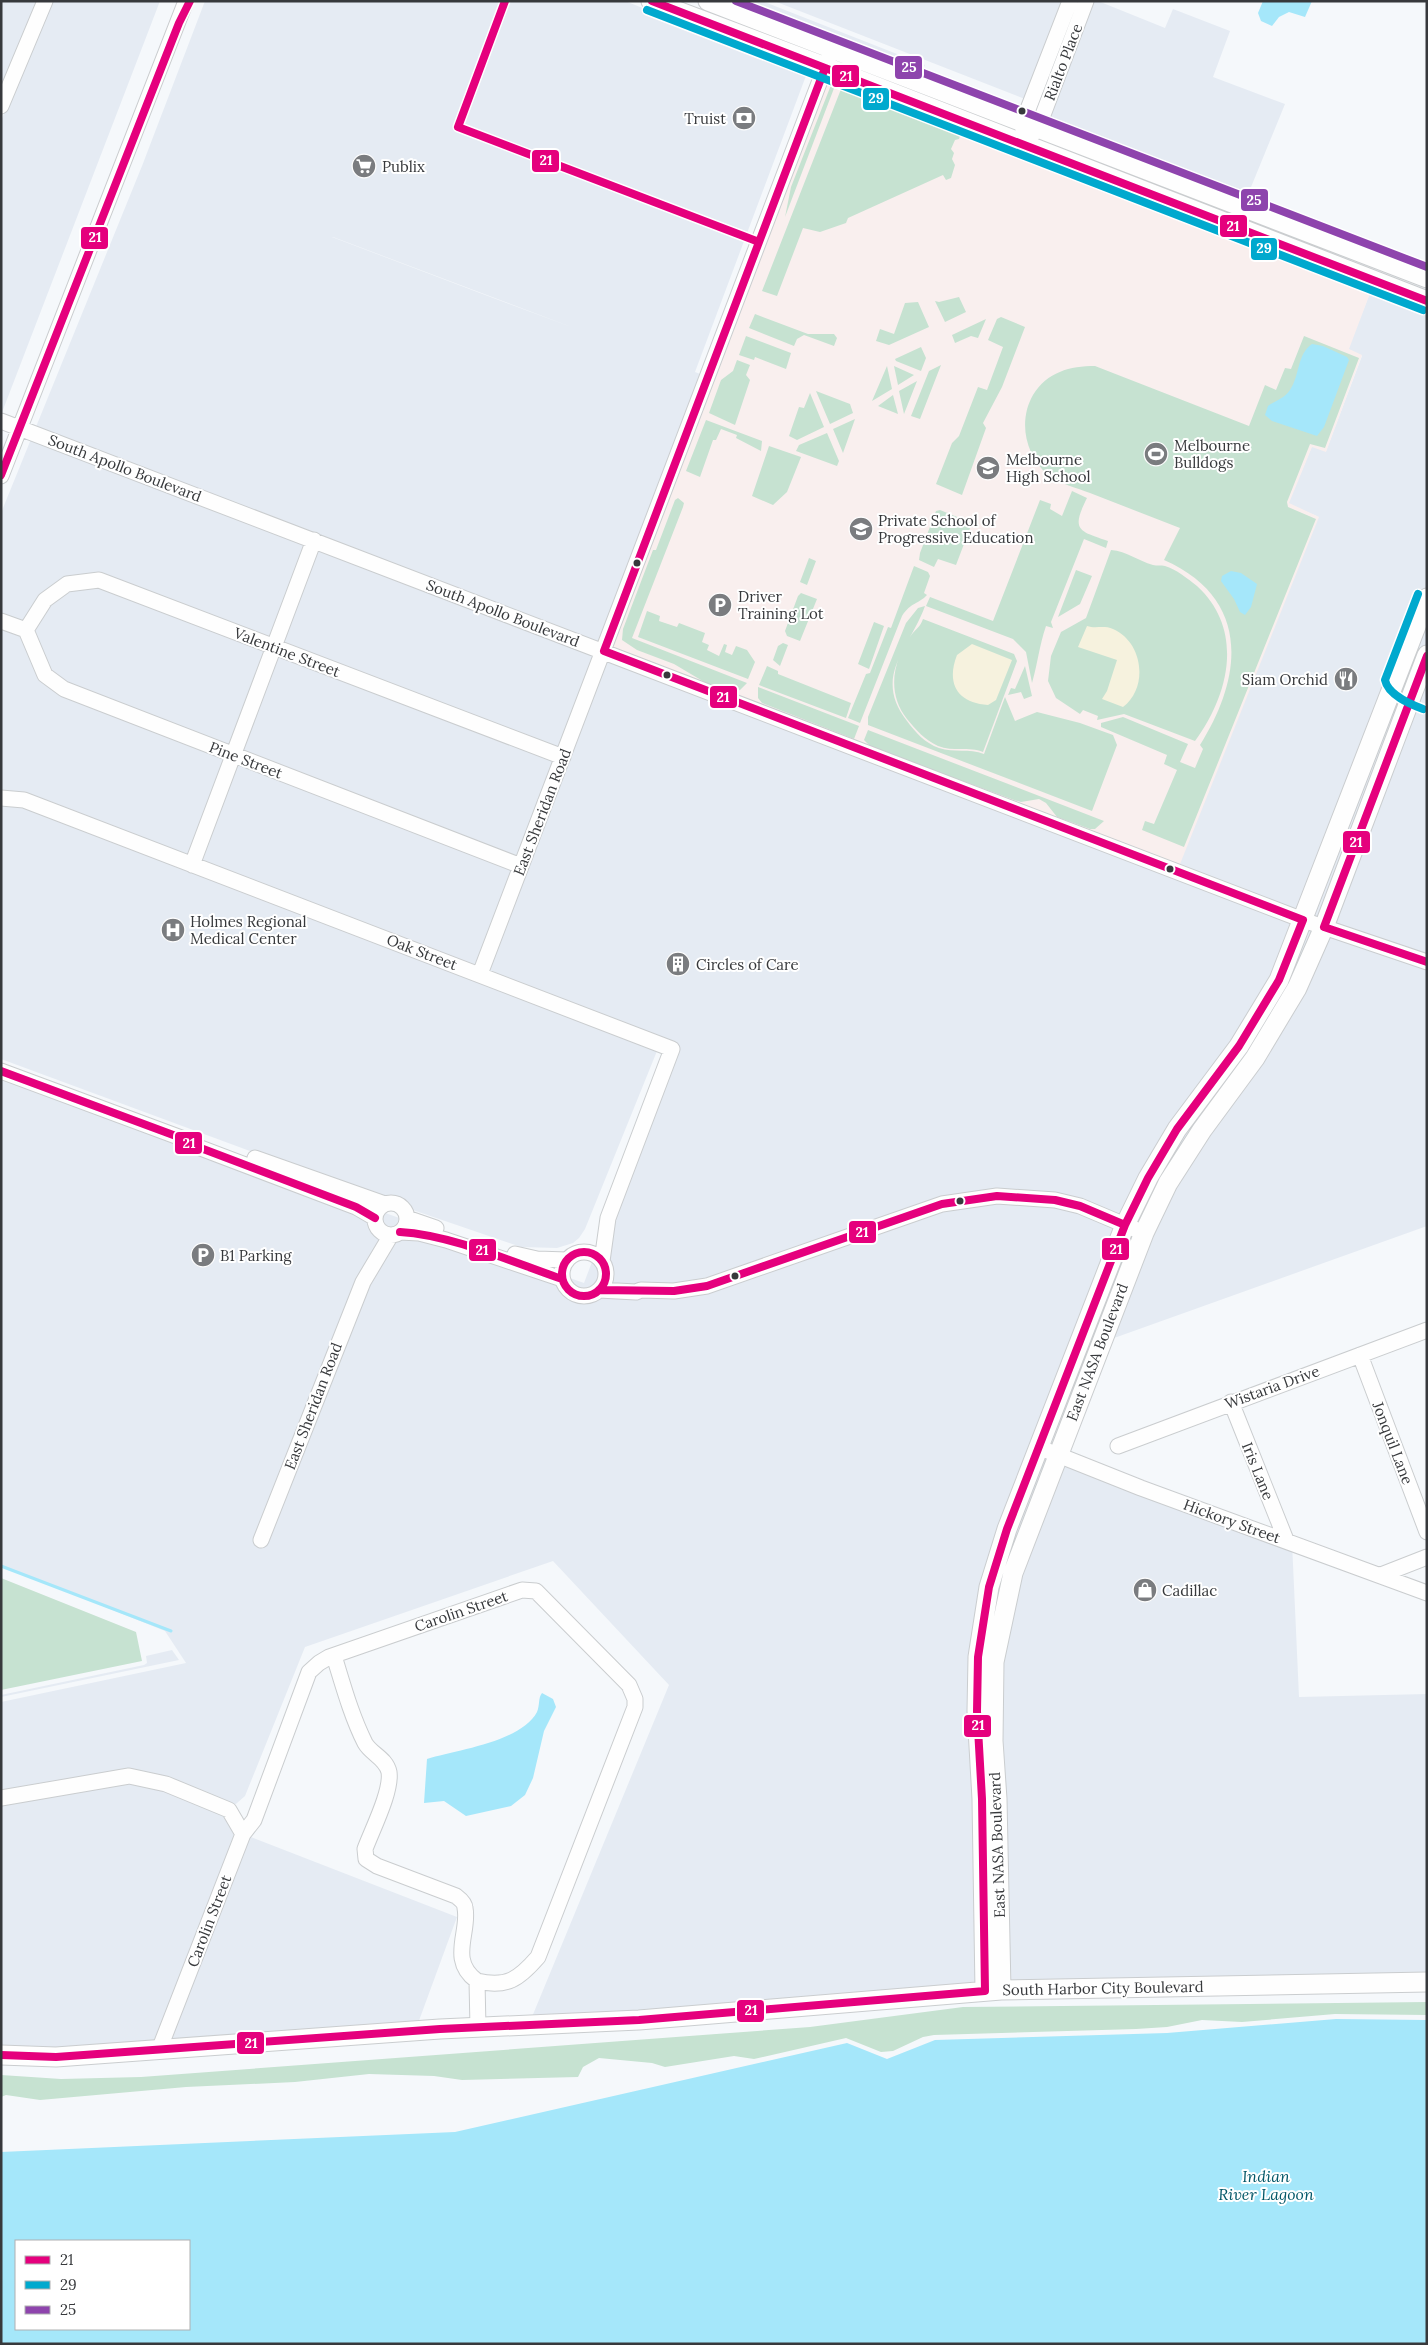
<svg xmlns="http://www.w3.org/2000/svg" width="1428" height="2345" viewBox="0 0 1428 2345" font-family="Lora,serif">
<rect width="100%" height="100%" fill="#f5f8fb"/>
<path fill="#e5ebf3" fill-rule="evenodd" d="M1 1H37L1 90Z
M49 1H160L1 415V121Z
M205 1H625L807 73 695 372 708 377 1319 517 1288 504 1312 446 1326 451 1362 356 1348 349 1375 280 1427 300V1226L1075 1352 1039 1447 1292 1542 1299 1697 1427 1694V1985L997 1995 527 2029 669 1685 553 1561 305 1647 245 1796 229 1810 243 1834 457 1917 413 2037 1 2058V1702L186 1663 165 1631 1 1565V1067L388 1214 584 1283 672 1050 24 800 1 802V513L142 166ZM332 237H333L574 328 480 293Z
M736 1H762L925 65 921 73Z
M774 1H1064L1025 99Z
M1092 1H1098L1165 28 1173 9 1230 31 1213 77 1285 104 1249 192 1147 160 1047 122Z
M10 805 31 809 657 1051 585 1229 579 1238 573 1243 557 1248 521 1247 372 1196 1 1059V807Z
M172 1650 179 1660 1 1697V1695L144 1665 147 1663 146 1656Z"/>
<path fill="#f9efee" d="M825 66 1375 280 1349 349 1362 355 1326 452 1312 447 1289 503 1319 517 1176 874 604 651Z"/>
<path fill="#c6e2d1" d="M836 83 785 217 791 187 831 85Z
M843 84 960 128 961 133 959 139 955 140 951 149 954 153 952 159 955 165 951 178 946 180 943 175 848 218 846 223 820 232 803 228 777 296 762 291Z
M959 297 966 312 945 322 935 301 939 302Z
M918 302 929 327 889 345 876 341 880 329 894 334 905 303Z
M755 314 808 334H834L837 338 834 346 804 335 797 339 794 346 749 328Z
M1001 317 1025 327 1002 387 983 423 986 428 962 495 936 484 952 443 959 436 978 387 987 390 1003 347 988 340 997 319Z
M986 319 978 338 971 336 955 343 952 335Z
M746 336 791 353 786 369 755 357 754 360 739 355Z
M1304 336 1359 358 1325 448 1310 444 1287 502 1288 507 1316 519 1184 847 1142 830 1145 821 1154 824 1177 770 1164 764 1167 755 1101 727V723L1123 717 1188 744 1180 762 1195 768 1203 749 1200 745C1244 675 1250 598 1164 560L1180 528C1150 516 1120 505 1090 493 1077 488 1060 484 1048 475 1025 455 1018 421 1033 395 1047 372 1070 366 1095 366L1249 426 1265 385 1276 390 1285 368 1291 369Z
M921 347 926 358 921 371 896 361 895 359Z
M737 360 750 365 746 375 750 380 735 425 709 413 721 380 733 371Z
M941 365 920 419 911 416 929 371Z
M887 366 892 389 872 401Z
M894 366 914 375 898 385Z
M917 381 904 414 899 391Z
M816 391 850 404 853 413 830 424Z
M810 393 824 427 797 440 789 436 799 407 804 408Z
M893 395 898 414 878 406Z
M855 419 843 453 833 429Z
M706 420 762 441 761 451 736 438 737 435 721 429 716 440H713L700 477 686 471Z
M827 433 839 461 837 466 796 451 799 445Z
M769 446 801 457 787 492 773 505 752 496Z
M1072 491 1087 498C1071 530 1078 531 1108 541L1106 548 1084 539 1051 622 1053 628 1046 626C1039 647 1038 662 1032 683L1026 652 1013 639 926 606 930 597 993 621 1040 500 1051 504 1050 509 1062 516Z
M678 498 684 503 683 507 632 638 747 683 740 690 729 693 706 683 674 664 637 650 622 640 623 629 653 550H656L675 500Z
M940 510 972 523 956 565 938 559 934 567 919 560 920 553 936 511Z
M1111 550C1127 551 1138 561 1153 565 1157 566 1161 565 1165 566 1176 569 1188 579 1197 586 1245 630 1229 695 1195 741L1124 714 1097 720 1098 716 1083 710 1080 714 1056 698 1048 681 1051 656 1061 632 1086 618Z
M809 558 816 561 807 585 800 582Z
M914 566 928 572 930 576 924 593 927 595C919 604 911 602 902 616L860 723 848 718 866 674 870 673 888 627 891 628Z
M1076 570 1092 576 1080 604 1058 617Z
M801 593 817 599 800 641 787 636 785 631 798 596Z
M925 606C910 648 872 676 907 721 916 733 925 743 939 748 954 753 969 748 984 754L1005 697 1015 721 1037 712 1080 723 1113 735 1117 745 1092 811 868 725V717L906 623 918 608Z
M647 611 660 616 659 621 677 627 679 623 705 633 702 642 709 645 707 650 719 656 724 644 727 645 725 652 732 655 736 646 747 650 755 662 748 679 638 637Z
M923 619 1014 654 1017 661 983 752C969 746 953 752 938 746 925 740 916 730 907 719 886 692 893 660 912 634 917 628 920 627 923 619Z
M874 622 884 626 869 669 858 664Z
M783 643 788 645 780 666 773 660 778 646Z
M767 666 778 671V674L851 703 846 718 759 685Z
M1025 666 1032 696 1024 699 1021 692 1008 695 1011 688 1015 689Z
M758 687 859 726 854 739 762 703 758 698Z
M868 730 1104 821 1095 829H1090L1057 817 1046 803 1039 799 1021 802 1014 800 871 747 864 740Z
M1 1578 136 1632 142 1661 1 1690Z
M1427 2002V2015L1335 2014 1242 2022 1202 2020 1167 2027 1136 2029 934 2035 923 2037 893 2051 881 2052 846 2038 754 2059 734 2056 665 2067 652 2063 599 2058 583 2067 578 2077 462 2080 434 2076 369 2074 295 2082 186 2087 40 2100 6 2095 1 2097V2075L61 2079 141 2077 810 2027 963 2007Z"/>
<path fill="#f6f2de" d="M1087 626C1095 629 1104 625 1113 629 1143 642 1149 687 1123 707L1102 699 1107 691 1117 660 1078 647Z
M972 644 1012 660 996 700 988 705C957 703 946 683 957 655Z"/>
<path fill="#a5e7fa" fill-rule="evenodd" d="M1263 1H1312L1305 17 1289 12 1279 17 1272 26 1261 21 1258 13Z
M1312 344 1323 346 1347 357 1349 360 1324 427 1317 436 1272 421 1265 415 1268 406C1276 400 1284 399 1290 390 1300 375 1297 354 1312 344Z
M1231 571 1241 573 1257 584 1251 607 1245 615 1240 612 1234 599 1221 581 1222 576Z
M542 1693 553 1699 556 1707 544 1731 533 1778 525 1795 511 1806 466 1816 444 1801 424 1803 427 1759C457 1750 521 1742 537 1712 540 1705 538 1698 542 1693Z
M1336 2019 1427 2020V2344H1V2152L455 2132 847 2043 887 2059 935 2040 1167 2033ZM189 2241V2329H16V2241Z"/>
<g fill="none" stroke-linecap="round" stroke-linejoin="round">
<path stroke="#a5e7fa" stroke-width="3" d="M1 1566 171 1631"/>
<g stroke="#cacdcf" stroke-width="17">
<path id="minor" d="M1 106 45 1
M1023 134V122L1070 1
M1031 136 1038 128 1086 1
M1 421 1303 920 1427 962
M1 476 186 1
M1 621 26 630
M26 630 45 600 67 584 99 580 563 757
M26 630 45 675 64 689 521 866
M1 798 24 800 672 1049 608 1218 602 1261
M192 865 314 540
M480 974 832 49
M1 1071 184 1139 190 1144 356 1207 375 1218
M255 1158 385 1204
M375 1219a16 16 0 1 1 32 0a16 16 0 1 1-32 0Z
M407 1218 436 1228
M400 1232 419 1233 446 1240 562 1279
M562 1274a22 22 0 1 1 44 0a22 22 0 1 1-44 0Z
M515 1254 537 1259 567 1260
M599 1290 636 1292 641 1290 674 1291 707 1286 942 1204 997 1196 1055 1200 1080 1206 1144 1233
M1360 1355 1427 1532
M1231 1402 1286 1540
M1118 1446 1427 1330
M1038 1447 1141 1488 1427 1593
M261 1540 363 1282 391 1235
M1381 1575 1427 1557
M334 1656C343 1685 351 1715 365 1743 371 1754 386 1758 389 1772 392 1791 372 1830 365 1849L366 1859 377 1866 456 1896C460 1899 465 1903 465 1908 470 1932 448 1960 477 1981L478 2028
M1 1798 129 1776 166 1784 229 1810 243 1834
M159 2050 243 1834 254 1820 309 1672 319 1663 329 1657 522 1590 536 1591 629 1685 635 1699V1707L538 1957C519 1979 507 1988 477 1981"/>
</g>
<g stroke="#cacdcf" stroke-width="21">
<path id="major" d="M651 1 844 74 1427 301
M708 1 1427 278
M1001 1990 997 1799 993 1741 994 1662 1013 1573 1144 1233 1168 1183 1202 1130 1255 1058 1297 988 1324 927 1427 655
M985 1991 982 1799 977 1711 978 1657 989 1587 1007 1529 1125 1225 1148 1178 1177 1129 1239 1046 1279 980 1427 598
M1 2055 56 2057 440 2029 639 2020 1001 1990 1427 1982"/>
</g>
<use href="#minor" stroke="#fefefe" stroke-width="15"/>
<use href="#major" stroke="#fefefe" stroke-width="19"/>
<g stroke="#fff" stroke-width="11">
<path id="bus-1" d="M505 1 458 127 759 242
M652 1 1427 301
M1 475 179 23 190 1
M1427 656 1324 927 1427 962
M1 1071 184 1139 190 1144 356 1207 375 1218
M400 1232C452 1235 512 1262 562 1279
M562 1274a22 22 0 1 1 44 0a22 22 0 1 1-44 0Z
M599 1290 674 1291 707 1286 942 1204 997 1196 1055 1200 1080 1206 1125 1225
M1 2055 56 2057 440 2029 639 2020 985 1991 982 1799 977 1711 978 1657 989 1587 1007 1529 1125 1225 1148 1178 1177 1129 1239 1046 1279 980 1303 920 604 651 825 68"/>
</g>
<g stroke="#fff" stroke-width="11">
<path id="bus-2" d="M647 10 1423 310
M1418 594 1385 680C1388 695 1410 704 1423 709"/>
</g>
<g stroke="#fff" stroke-width="11">
<path id="bus-3" d="M736 1 1427 267"/>
</g>
<use href="#bus-1" stroke="#e5007d" stroke-width="8"/>
<use href="#bus-2" stroke="#00a9ce" stroke-width="8"/>
<use href="#bus-3" stroke="#8e44ad" stroke-width="8"/>
</g>
<defs>
<g id="bank-disc" transform="scale(1.25)"><circle r="9.5" fill="#7a7c7f" stroke="#fff"/><path d="M-6-4H6V4H-6ZM0-2.3a2.3 2.3 0 1 0 0 4.6a2.3 2.3 0 1 0 0-4.6Z" fill="#fff"/></g>
<g id="supermarket-disc" transform="scale(1.25)"><circle r="9.5" fill="#7a7c7f" stroke="#fff"/><path d="M-6-5.5h2.5l.6 2H6L4.5 2H-2.5L-4.4-4H-6ZM-1.5 3.2a1.3 1.3 0 1 0 .1 0ZM3 3.2a1.3 1.3 0 1 0 .1 0Z" fill="#fff"/></g>
<g id="stadium-disc" transform="scale(1.25)"><circle r="9.5" fill="#7a7c7f" stroke="#fff"/><path d="M0-5a6.5 5 0 1 0 0 10a6.5 5 0 1 0 0-10ZM-3.5-1.8h7v3.6h-7Z" fill="#fff"/></g>
<g id="school-disc" transform="scale(1.25)"><circle r="9.5" fill="#7a7c7f" stroke="#fff"/><path d="M0-5L7-2L0 1L-7-2ZM-4 1L0 2.5L4 1V4Q0 6-4 4Z" fill="#fff"/></g>
<g id="parking-disc" transform="scale(1.25)"><circle r="9.5" fill="#7a7c7f" stroke="#fff"/><path d="M-3.5-5.5H1a3.5 3.5 0 0 1 0 7H-1V5.5H-3.5ZM-1-3.4V-.6H.8a1.4 1.4 0 0 0 0-2.8Z" fill="#fff"/></g>
<g id="restaurant-disc" transform="scale(1.25)"><circle r="9.5" fill="#7a7c7f" stroke="#fff"/><path d="M-5-6h1v4h1v-4h1v4h1v-4h1v5L-1.5 .5V6h-2V.5L-5-1ZM5-6V6H3V1.5H1.5Q1.5-4 5-6Z" fill="#fff"/></g>
<g id="hospital-disc" transform="scale(1.25)"><circle r="9.5" fill="#7a7c7f" stroke="#fff"/><path d="M-5-5h3v3.5h4V-5h3V5h-3V1.5h-4V5h-3Z" fill="#fff"/></g>
<g id="building-disc" transform="scale(1.25)"><circle r="9.5" fill="#7a7c7f" stroke="#fff"/><path d="M-4-6H4V6H1V3H-1V6H-4ZM-2.5-4.3h1.7v1.8h-1.7ZM.8-4.3h1.7v1.8H.8ZM-2.5-1h1.7V.8h-1.7ZM.8-1h1.7V.8H.8Z" fill="#fff"/></g>
<g id="shop-disc" transform="scale(1.25)"><circle r="9.5" fill="#7a7c7f" stroke="#fff"/><path d="M-5-2.5h2.3a2.7 3.5 0 0 1 5.4 0H5L5.5 6h-11ZM-1.5-2.5h3a1.5 2.3 0 0 0-3 0Z" fill="#fff"/></g>
</defs>
<g fill-rule="evenodd">
<use href="#bank-disc" x="744" y="118"/>
<use href="#supermarket-disc" x="364" y="166"/>
<use href="#stadium-disc" x="1156" y="454"/>
<use href="#school-disc" x="988" y="468"/>
<use href="#school-disc" x="861" y="529"/>
<use href="#parking-disc" x="720" y="605"/>
<use href="#restaurant-disc" x="1346" y="679"/>
<use href="#hospital-disc" x="173" y="930"/>
<use href="#building-disc" x="678" y="964"/>
<use href="#parking-disc" x="203" y="1255"/>
<use href="#shop-disc" x="1145" y="1590"/>
</g>
<g fill="#37393c" stroke="#fff" stroke-width="2">
<circle cx="1022" cy="111" r="4.5"/>
<circle cx="637" cy="563" r="4.5"/>
<circle cx="667" cy="675" r="4.5"/>
<circle cx="1170" cy="869" r="4.5"/>
<circle cx="960" cy="1201" r="4.5"/>
<circle cx="735" cy="1276" r="4.5"/>
</g>
<g text-anchor="middle" dominant-baseline="central" stroke-width="4" stroke-linejoin="round" paint-order="stroke">
<g font-size="15" fill="#37393c" stroke="#fff">
<text transform="translate(1063 62) rotate(-69)">Rialto Place</text>
<text transform="translate(125 468) rotate(21)">South Apollo Boulevard</text>
<text transform="translate(503 613) rotate(21)">South Apollo Boulevard</text>
<text transform="translate(287 652) rotate(21)">Valentine Street</text>
<text transform="translate(246 760) rotate(21)">Pine Street</text>
<text transform="translate(542 812) rotate(-69)">East Sheridan Road</text>
<text transform="translate(422 952) rotate(21)">Oak Street</text>
<text transform="translate(1097 1352) rotate(-69)">East NASA Boulevard</text>
<text transform="translate(1272 1387) rotate(-20)">Wistaria Drive</text>
<text transform="translate(313 1406) rotate(-69)">East Sheridan Road</text>
<text transform="translate(1393 1443) rotate(69)">Jonquil Lane</text>
<text transform="translate(1258 1471) rotate(68)">Iris Lane</text>
<text transform="translate(1232 1521) rotate(20)">Hickory Street</text>
<text transform="translate(461 1611) rotate(-19)">Carolin Street</text>
<text transform="translate(997 1845) rotate(-92)">East NASA Boulevard</text>
<text transform="translate(209 1921) rotate(-69)">Carolin Street</text>
<text transform="translate(1103 1988) rotate(-1)">South Harbor City Boulevard</text>
</g>
<g font-size="15" fill="#37393c" stroke="#fff" text-anchor="start">
<text x="726" y="118" text-anchor="end">Truist</text>
<text x="382" y="166">Publix</text>
<text x="1174" y="445">Melbourne<tspan x="1174" dy="17">Bulldogs</tspan></text>
<text x="1006" y="459">Melbourne<tspan x="1006" dy="17">High School</tspan></text>
<text x="878" y="520">Private School of<tspan x="878" dy="17">Progressive Education</tspan></text>
<text x="738" y="596">Driver<tspan x="738" dy="17">Training Lot</tspan></text>
<text x="1328" y="679" text-anchor="end">Siam Orchid</text>
<text x="190" y="921">Holmes Regional<tspan x="190" dy="17">Medical Center</tspan></text>
<text x="696" y="964">Circles of Care</text>
<text x="220" y="1255">B1 Parking</text>
<text x="1162" y="1590">Cadillac</text>
</g>
<g font-size="16" font-style="italic" fill="#045869" stroke="#fff">
<text x="1266" y="2176">Indian<tspan x="1266" dy="18">River Lagoon</tspan></text>
</g>
</g>
<g stroke="#fff" stroke-width="2">
<rect x="894" y="55" width="29" height="25" rx="5" fill="#8e44ad"/>
<rect x="831" y="64" width="29" height="24" rx="5" fill="#e5007d"/>
<rect x="862" y="87" width="28" height="24" rx="5" fill="#00a9ce"/>
<rect x="531" y="149" width="29" height="24" rx="5" fill="#e5007d"/>
<rect x="1240" y="188" width="29" height="24" rx="5" fill="#8e44ad"/>
<rect x="1219" y="214" width="29" height="24" rx="5" fill="#e5007d"/>
<rect x="80" y="226" width="29" height="24" rx="5" fill="#e5007d"/>
<rect x="1250" y="237" width="28" height="24" rx="5" fill="#00a9ce"/>
<rect x="709" y="685" width="29" height="24" rx="5" fill="#e5007d"/>
<rect x="1342" y="830" width="29" height="24" rx="5" fill="#e5007d"/>
<rect x="174" y="1131" width="29" height="24" rx="5" fill="#e5007d"/>
<rect x="848" y="1220" width="29" height="24" rx="5" fill="#e5007d"/>
<rect x="1101" y="1237" width="29" height="24" rx="5" fill="#e5007d"/>
<rect x="468" y="1238" width="29" height="24" rx="5" fill="#e5007d"/>
<rect x="963" y="1714" width="29" height="24" rx="5" fill="#e5007d"/>
<rect x="736" y="1999" width="29" height="24" rx="5" fill="#e5007d"/>
<rect x="236" y="2031" width="29" height="24" rx="5" fill="#e5007d"/>
</g>
<g font-size="14" text-anchor="middle" font-weight="bold" fill="#fff">
<text x="909" y="72">25</text>
<text x="846" y="81">21</text>
<text x="876" y="103">29</text>
<text x="546" y="165">21</text>
<text x="1254" y="205">25</text>
<text x="1233" y="231">21</text>
<text x="95" y="242">21</text>
<text x="1264" y="253">29</text>
<text x="723" y="702">21</text>
<text x="1356" y="847">21</text>
<text x="189" y="1148">21</text>
<text x="862" y="1237">21</text>
<text x="1116" y="1254">21</text>
<text x="482" y="1255">21</text>
<text x="978" y="1730">21</text>
<text x="751" y="2015">21</text>
<text x="251" y="2048">21</text>
</g>
<rect width="1428" height="2345" fill="none" stroke="#37393c" stroke-width="5"/>
<rect x="15" y="2240" width="175" height="90" fill="#ffffff" stroke="#afb0b1"/>
<rect x="25" y="2256" width="25" height="8" fill="#e5007d" stroke="#afb0b1"/>
<text x="60" y="2265" font-size="15" fill="#37393c">21</text>
<rect x="25" y="2281" width="25" height="8" fill="#00a9ce" stroke="#afb0b1"/>
<text x="60" y="2290" font-size="15" fill="#37393c">29</text>
<rect x="25" y="2306" width="25" height="8" fill="#8e44ad" stroke="#afb0b1"/>
<text x="60" y="2315" font-size="15" fill="#37393c">25</text>
</svg>
